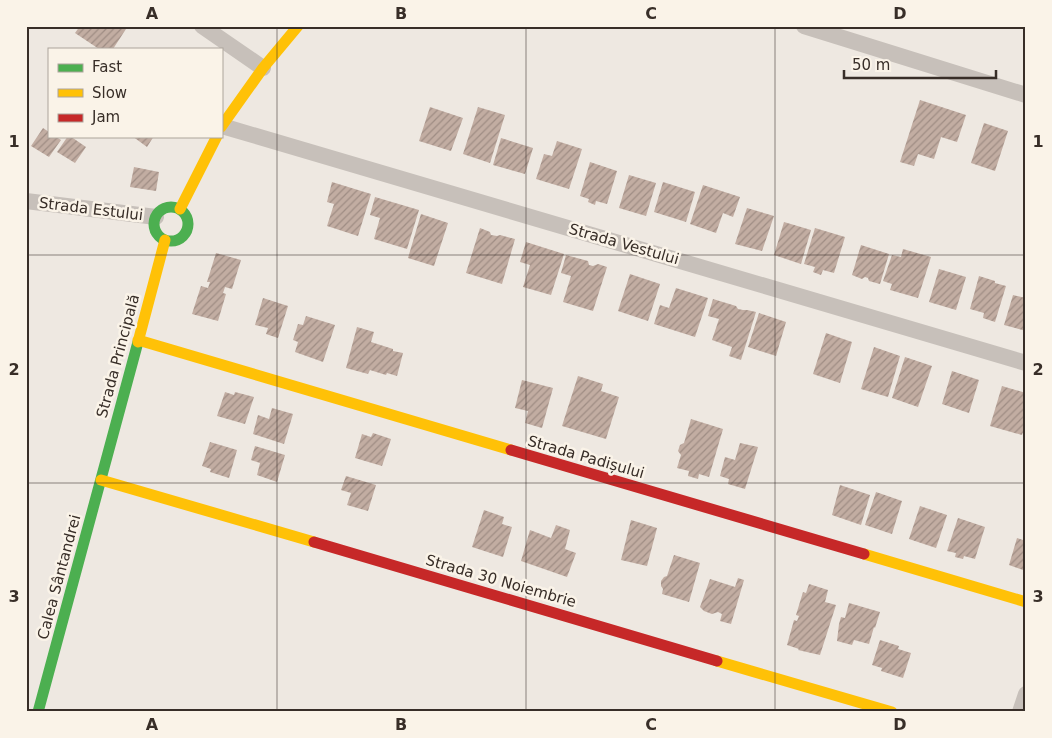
<svg xmlns="http://www.w3.org/2000/svg" width="1052" height="738" viewBox="0 0 1052 738" font-family="'DejaVu Sans',sans-serif">
<defs>
<pattern id="building-hatch" width="6" height="6" patternUnits="userSpaceOnUse" patternTransform="scale(1.25)"><rect width="6" height="6" fill="#c2ada2"/><path d="M-1 1l2-2M0 6l6-6M5 7l2-2" fill="none" stroke="#9f8d84"/></pattern>
</defs>
<rect width="100%" height="100%" fill="#eee8e1"/>
<path fill="url(#building-hatch)" d="M80 26H122L126 29 113 49H99L75 33Z
M920 100 966 115 957 142 941 137 934 159 918 154 914 166 900 162Z
M430 107 463 118 451 151 419 141Z
M478 107 505 115 490 163 463 154Z
M984 123 1008 131 995 171 971 163Z
M43 128 49 132V136H55L61 140 49 157 31 146Z
M68 136H70L86 147 75 163 57 152Z
M132 136H154L147 147Z
M501 138 533 148 525 174 493 165Z
M557 141 582 149 569 189 536 179 544 154 552 156Z
M590 162 617 171 607 204 596 201 595 205 588 202 589 199 580 196Z
M134 167 159 172 156 191 130 187Z
M629 175 656 183 646 216 619 208Z
M332 182 371 194 358 236 327 226 334 204 327 202Z
M663 182 695 192 686 222 654 212Z
M703 185 740 197 733 217 723 213 716 233 690 224Z
M375 197 419 210 407 249 374 239 380 218 370 215Z
M747 208 774 216 762 251 735 244Z
M421 214 448 223 434 266 408 258Z
M784 222 811 230 801 264 774 255Z
M480 228 490 232 491 235 497 236 500 235 515 239 502 284 466 273Z
M815 228 845 237 834 273 823 270 821 275 813 272 815 267 804 264Z
M526 242 564 254 551 295 523 287 530 265 520 262Z
M861 245 889 254 880 284 869 281 868 278 865 277 862 279 852 275Z
M903 249 931 257 918 298 890 290 892 284 883 281 892 255 901 257Z
M216 253 241 260 232 289 225 287 223 293 226 294 218 321 192 314 201 286 208 288 210 282H207Z
M566 255 588 261 589 265 593 266 598 264 607 267 593 311 563 302 571 276 561 273Z
M939 269 966 277 956 310 929 302Z
M630 274 660 284 648 321 618 311Z
M979 276 995 281V283L1006 286 995 322 983 318 984 313 970 309Z
M676 288 708 298 695 337 654 324 660 305 669 308Z
M1013 295 1026 298V331L1004 325Z
M263 298 288 306 278 338 266 334 268 328 255 325Z
M713 299 736 306 738 309 743 310H747L756 312 741 360 729 356 732 347 712 340 719 319 708 316Z
M759 313 786 322 776 356 748 347Z
M306 316 335 325 323 362 295 352 298 342 293 340 298 324 303 325Z
M357 327 374 332 371 342 393 349V351L403 353 397 376 387 373 386 375 370 370 368 374 346 368Z
M826 333 852 342 840 383 813 374Z
M874 347 900 356 888 397 861 389Z
M905 357 932 366 918 407 892 398Z
M952 371 979 380 969 413 942 404Z
M578 376 603 384 601 391 619 397 606 439 562 426Z
M522 380 553 388 542 428 525 423 528 411 515 408Z
M1002 386 1026 393V424L1022 435 990 426Z
M225 392 234 395 235 392 254 397 245 424 217 416Z
M272 408 293 414 284 444 253 434 258 415 269 419Z
M691 419 723 429 709 477 699 474 698 479 688 476 689 471 677 468 681 455 678 451 680 445 684 443Z
M373 433 391 439 382 466 355 458 362 434 371 437Z
M210 442 237 450 229 478 210 472 211 469 202 466Z
M740 443 758 447 745 489 728 484 729 479 720 476 725 457 735 460Z
M255 446 285 455 277 482 257 475 260 463 251 460Z
M346 476 376 485 368 511 347 505 351 493 341 490Z
M840 485 870 495 861 525 832 515Z
M876 492 902 501 892 534 865 525Z
M920 506 947 515 936 548 909 539Z
M484 510 504 517 502 524 512 527 503 557 472 547Z
M958 518 985 527 975 559 964 556 963 559 955 557 956 553 947 551Z
M631 520 657 528 647 566 621 560Z
M556 525 570 530 565 549 576 553 567 577 521 561 530 530 551 538Z
M1017 538 1026 541V571L1009 565Z
M674 555 700 563 689 602 662 594 663 589 661 586V581L664 577 667 576Z
M738 578 744 580 731 624 720 621 722 614 718 612 712 614 704 611 700 607 710 579 735 587Z
M809 584 828 590 825 602 836 605 820 655 798 650 799 649 787 645 794 620 797 621 799 616 796 615 803 592 806 593Z
M849 603 880 612 875 628 874 627 869 644 854 640 852 645 837 641 839 624 841 617 845 618Z
M880 640 899 646 898 649 911 653 903 678 881 671 882 668 872 665Z"/>
<g fill="none" stroke-linecap="round" stroke-linejoin="round">
<path stroke="#c7c0ba" stroke-width="16" d="M202 26 263 68
M804 26 1026 95
M222 126 1026 363
M26 201 156 217
M1020 712 1026 694"/>
<path stroke="#4caf50" stroke-width="11" d="M154 224a17 17 0 1 1 34 0a17 17 0 1 1-34 0Z
M38 712 138 342"/>
<path stroke="#ffc107" stroke-width="11" d="M221 127 263 68 298 26
M180 209 217 136
M138 340 511 450
M138 342 165 240
M101 480 314 542
M864 554 1026 602
M717 661 892 712"/>
<path stroke="#c62828" stroke-width="11" d="M511 450 864 554
M314 542 717 661"/>
</g>
<path fill="none" stroke="#382e28" stroke-width="1" stroke-opacity="0.55" d="M277 26V712M526 26V712M775 26V712M26 255H1026M26 483H1026"/>
<g text-anchor="middle" dominant-baseline="central" stroke-width="5" stroke-linejoin="round" paint-order="stroke">
<g font-size="15" fill="#382e28" stroke="#faf3e8">
<text transform="translate(91 209) rotate(7)">Strada Estului</text>
<text transform="translate(624 244) rotate(16)">Strada Vestului</text>
<text transform="translate(118 356) rotate(-75)">Strada Principală</text>
<text transform="translate(586 457) rotate(16)">Strada Padișului</text>
<text transform="translate(59 577) rotate(-75)">Calea Sântandrei</text>
<text transform="translate(501 581) rotate(16)">Strada 30 Noiembrie</text>
</g>
</g>
<rect width="1052" height="738" fill="none" stroke="#faf3e8" stroke-width="55"/>
<rect x="48" y="48" width="175" height="90" fill="#faf3e8" stroke="#aca49b"/>
<rect x="58" y="64" width="25" height="8" fill="#4caf50" stroke="#aca49b"/>
<text x="92" y="72" font-size="15" fill="#382e28">Fast</text>
<rect x="58" y="89" width="25" height="8" fill="#ffc107" stroke="#aca49b"/>
<text x="92" y="98" font-size="15" fill="#382e28">Slow</text>
<rect x="58" y="114" width="25" height="8" fill="#c62828" stroke="#aca49b"/>
<text x="92" y="122" font-size="15" fill="#382e28">Jam</text>
<path d="M844 70v8h152v-8" fill="none" stroke="#382e28" stroke-width="2.5"/>
<text x="852" y="70" font-size="15" fill="#382e28" stroke="#faf3e8" stroke-width="4" paint-order="stroke">50 m</text>
<rect x="28" y="28" width="996" height="682" fill="none" stroke="#382e28" stroke-width="2"/>
<g font-size="16" text-anchor="middle" font-weight="bold" fill="#382e28">
<text x="152" y="19">A</text>
<text x="401" y="19">B</text>
<text x="651" y="19">C</text>
<text x="900" y="19">D</text>
<text x="14" y="147">1</text>
<text x="1038" y="147">1</text>
<text x="14" y="375">2</text>
<text x="1038" y="375">2</text>
<text x="14" y="602">3</text>
<text x="1038" y="602">3</text>
<text x="152" y="730">A</text>
<text x="401" y="730">B</text>
<text x="651" y="730">C</text>
<text x="900" y="730">D</text>
</g>
</svg>
